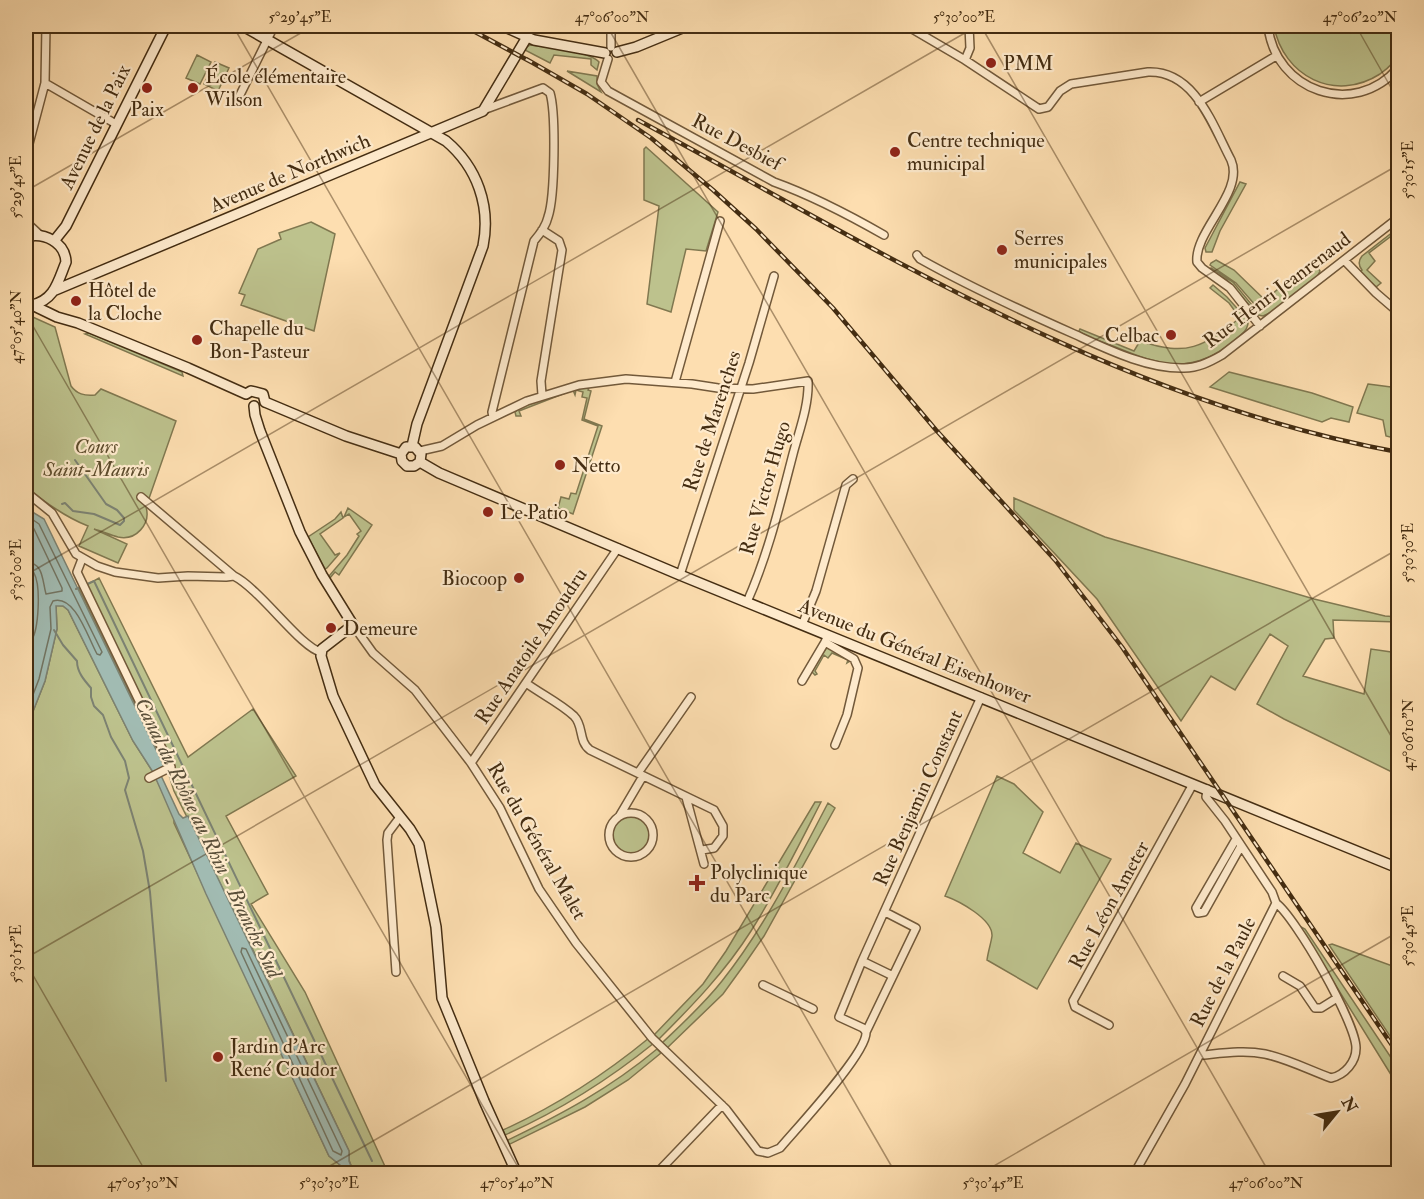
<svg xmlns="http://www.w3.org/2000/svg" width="1424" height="1199" viewBox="0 0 1424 1199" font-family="'IM FELL Double Pica',serif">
<rect width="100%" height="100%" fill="#fddeb0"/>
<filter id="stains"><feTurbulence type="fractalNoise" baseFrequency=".00333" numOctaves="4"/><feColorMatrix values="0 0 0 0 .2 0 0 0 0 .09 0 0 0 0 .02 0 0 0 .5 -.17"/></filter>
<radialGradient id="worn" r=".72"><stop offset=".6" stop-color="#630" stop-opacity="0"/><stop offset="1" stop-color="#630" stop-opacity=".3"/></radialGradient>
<path fill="#bdc28d" stroke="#807850" stroke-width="1.5" d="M1274 26H1398C1399 34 1401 46 1398 53 1396 62 1387 69 1380 74 1335 103 1283 76 1274 26Z
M530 45C545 47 590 51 599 62L597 70 591 65V59L554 55 550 63 523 49Z
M197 55 211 62 200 84 186 78Z
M215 62 229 68 218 91 204 84Z
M567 71 597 76V84L601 92Z
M646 147 718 212 706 251 686 249 671 312 647 304 659 206 644 200V149Z
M1240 182 1246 184 1220 231 1212 252H1206L1205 248Z
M311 222 335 234 314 331 241 305 245 295 239 293 258 249 281 239 279 233Z
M1398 228V231L1369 253 1375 261 1367 270 1381 283 1376 287 1359 272 1362 270C1358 265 1358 261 1362 256Z
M1216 260 1234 270 1265 300 1313 260 1320 271 1317 277 1272 312 1263 316 1258 315 1253 309 1256 306 1236 283 1210 265 1211 263Z
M1211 268 1233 282 1252 305 1251 307 1227 280 1210 270Z
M1213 285 1227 297 1243 315 1247 314C1251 327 1245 332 1235 340 1192 376 1161 366 1113 346 1102 342 1088 338 1079 331L1080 329 1134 351 1140 341C1188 357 1202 347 1240 318L1229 303 1210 288Z
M26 314 55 327 71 386C77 394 84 396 95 395L101 389 176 421 146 507C151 524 136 541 118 537 110 535 102 531 94 529L127 544 118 563 79 546 88 526C65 517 45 502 26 487Z
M89 333 182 372 183 376 85 334Z
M1229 372 1312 393 1353 407 1349 422 1331 418 1322 422 1210 387Z
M1368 384 1391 387 1398 391V439L1386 436 1383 420 1357 413Z
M589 387 588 390 591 391 584 419 602 426 573 514 558 508 561 497 569 499 571 493 576 494 598 426 582 420 587 398 582 397 583 392 576 390 575 395 573 390 519 411 521 416H516L515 412 521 407 568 389Z
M1014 498 1105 537 1314 599 1385 616 1398 617V622L1333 620 1334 638 1325 639 1303 676 1364 694 1371 649 1398 653V775L1284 719 1257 704 1288 646 1270 634 1235 690 1211 676 1181 721 1097 599 1014 510Z
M348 508 372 525 339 575 335 572 330 578 329 576 347 555 359 536 357 534 361 531 349 514 344 517Z
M341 512 343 518 320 534 335 555 340 553 327 568 325 569 308 537 335 519Z
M99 578 188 757 253 709 296 776 226 816 268 894 251 904 305 992 388 1173H354L349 1160V1151L253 950 174 791 168 772 79 589Z
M56 605 63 606 68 610 133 741 153 772 174 817V823L329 1156 340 1165 346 1173 26 1174V729L45 681 57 629Z
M827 647 849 659 850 661 847 663 848 660 832 653 828 658 824 655 815 671 817 674 815 675 811 671Z
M997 776 1014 784 1043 812 1023 853 1060 873 1076 843 1111 859 1037 989 987 960C988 952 991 943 992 936 993 919 959 901 945 896Z
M815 802H821C799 845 777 890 751 931 725 972 692 1006 658 1040L654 1035 703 984 726 951Z
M828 803 835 808 764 936 744 965 723 994 666 1049 661 1044C682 1024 704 1004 722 981 765 927 796 864 828 803Z
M609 835a22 22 0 1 1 44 0a22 22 0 1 1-44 0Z
M1301 927 1305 929 1398 1068V1086L1302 931Z
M1332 944 1398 968V1048L1329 945Z
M649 1038 654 1043C607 1081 559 1111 505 1135L503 1130C556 1106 604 1075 649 1038Z
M657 1049 661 1053 628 1080 585 1107 508 1145 506 1141C562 1114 609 1089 657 1049Z"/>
<path fill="#a1bbb2" stroke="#7c8272" stroke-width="1.5" d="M26 508 44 519 164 766 158 769 179 814 183 818 188 816 349 1151V1161L354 1173H346L340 1165 329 1156 206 894 153 772 133 741 68 610 63 606H56L57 629 45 681 26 729V647L32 620V597L27 571 28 556 26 548Z"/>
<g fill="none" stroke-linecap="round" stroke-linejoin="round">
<path stroke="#727462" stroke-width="1.5" d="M26 515 39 524 102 652 100 655 97 654C88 638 75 594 53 601L50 607 51 629 39 679 26 713
M26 524 34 529 62 588V591L46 594C42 580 44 563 26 562
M26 569C30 570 31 569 34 573 41 586 39 630 31 641L26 642
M242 948 246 949 342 1151 341 1155 333 1151 241 952Z"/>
<path stroke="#7c8272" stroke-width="2" d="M62 504 65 503 73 511 94 514 120 525 124 521V518L117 510 106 504 75 460
M76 589 94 581 372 1161
M54 630 63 645 77 661C77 672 84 680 91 688V697L94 706 103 715 111 737 125 761 129 778 125 790 143 851 150 892 166 1081"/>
<g stroke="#72593a" stroke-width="10">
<path id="street" d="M907 26 965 60 1039 109 1048 107 1060 91 1071 84 1148 72C1195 70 1213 126 1231 160 1245 192 1194 231 1197 262L1202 268 1230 288 1260 326
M1268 26C1275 91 1354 119 1398 68
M611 47V26
M608 59 601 82 608 91 774 182C813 196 849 215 884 235
M965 60 970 48 969 26
M45 83 116 124
M238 99 274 26
M1199 102 1276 56
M486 109 543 88 550 93C556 113 555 197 548 217 546 226 540 234 534 241L492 412 493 417
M26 155 45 83 46 26
M26 222 41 236
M917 255 920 259C970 287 1022 311 1074 334 1107 349 1147 369 1184 368 1198 368 1210 362 1222 355L1398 218
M1344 260 1376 293 1398 312
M675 382 720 221
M542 395 541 381 562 250 559 241 542 230
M420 451 442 446 477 425 527 401 579 385 626 379 692 384 718 388 753 389 808 381C809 406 799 431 793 454 780 504 768 555 747 602
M26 492 52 513 76 554 97 566 115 572 158 578 188 576 226 577 234 576C260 589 301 648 321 652
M141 497 234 576
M82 559 77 572 171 767 149 778
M680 575 749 363 774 276
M353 625 373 653 415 690 471 763 500 808 539 889 576 943 652 1038 726 1109 758 1151 768 1153 780 1148C796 1129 868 1052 866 1032L916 928 885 912
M802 625 816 591 846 485 853 479
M828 635 825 642 854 659 858 668 847 715 835 745
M802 681 825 642
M526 683C541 694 560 703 574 716 584 726 578 741 590 750L714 810 723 826V836L714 848 702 850
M471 763 618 548
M638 773 691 697
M686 797 704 864
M609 835a22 22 0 1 1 44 0a22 22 0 1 1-44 0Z
M620 815 643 776
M1236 839 1196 908 1198 913 1204 912 1241 846
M862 961 893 976
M396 972 387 840 388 833 400 817
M1283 976 1300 986 1315 1008H1321L1337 998
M763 985 813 1009
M1109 1025 1075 1007 1073 1001 1193 784
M866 1032 863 1028 839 1017 862 961 981 697
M1201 1053 1204 1055C1224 1053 1245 1050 1265 1054 1288 1059 1309 1070 1331 1078 1345 1075 1356 1062 1356 1048 1356 1023 1296 918 1276 903
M656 1174 722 1105
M1134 1174 1185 1084 1276 903 1272 892 1225 821 1206 797 1207 789"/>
</g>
<g stroke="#442d12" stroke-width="12">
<path id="secondary" d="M243 26 446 141C477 167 491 206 483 246L417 424 412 446
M503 26 534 40 605 53
M617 52 636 47 687 26
M26 237C44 232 65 242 66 262 58 281 55 300 32 305
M54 241 66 226 166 26
M53 291 483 111 527 37
M26 302 57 317 78 323 188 368 246 394 251 391 263 394 265 402
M265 402 346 436 401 454
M254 406 255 415 260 431 300 532 322 575 353 625 322 649 321 656 333 696 375 785 410 829 419 844 436 927 442 998 484 1101 517 1174
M401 454 406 447H415L421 454 420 462
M401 454 402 461 407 466H414L420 462
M420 462 439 473 680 575 1398 868"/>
</g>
<use href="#street" stroke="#feeacc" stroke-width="7"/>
<use href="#secondary" stroke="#feeacc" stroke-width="9"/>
<g stroke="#442d12" stroke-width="4.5">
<path id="rail" d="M464 26 533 63
M526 59 587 94 651 138 713 190 756 229 833 308 936 430 1055 560 1122 647 1398 1054
M638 120C886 254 1117 400 1398 452"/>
</g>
<use href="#rail" stroke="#feeacc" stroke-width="2" stroke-dasharray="7" stroke-linecap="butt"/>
</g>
<path fill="none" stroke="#442d12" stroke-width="1.5" stroke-opacity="0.45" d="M233 26 896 1174M607 26 1270 1174M981 26 1398 748M1356 26 1398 100M26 191 313 26M26 314 522 1174M26 575 977 26M26 958 1398 165M26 963 147 1174M316 1174 1398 549M980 1174 1398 932"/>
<g fill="#8f2418" stroke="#feeacc" stroke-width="2">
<circle cx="991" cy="63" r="6"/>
<circle cx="147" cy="88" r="6"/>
<circle cx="193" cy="88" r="6"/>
<circle cx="895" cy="152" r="6"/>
<circle cx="1002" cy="250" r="6"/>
<circle cx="76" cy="301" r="6"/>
<circle cx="1171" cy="335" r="6"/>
<circle cx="197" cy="340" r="6"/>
<circle cx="560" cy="465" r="6"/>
<circle cx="488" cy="512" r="6"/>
<circle cx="519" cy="578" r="6"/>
<circle cx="331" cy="628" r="6"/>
<path d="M694 874h6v6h6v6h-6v6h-6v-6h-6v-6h6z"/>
<circle cx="218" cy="1057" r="6"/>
</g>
<g text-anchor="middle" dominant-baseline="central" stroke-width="4.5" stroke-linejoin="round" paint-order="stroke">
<g font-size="20" fill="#442d12" stroke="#feeacc" text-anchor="start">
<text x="1003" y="63">PMM</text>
<text x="205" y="76">École élémentaire<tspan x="205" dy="23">Wilson</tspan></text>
<text x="147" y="109" text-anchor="middle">Paix</text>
<text x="907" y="140">Centre technique<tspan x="907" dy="23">municipal</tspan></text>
<text x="1014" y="238">Serres<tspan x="1014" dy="23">municipales</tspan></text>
<text x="88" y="290">Hôtel de<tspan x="88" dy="23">la Cloche</tspan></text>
<text x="209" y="328">Chapelle du<tspan x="209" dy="23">Bon-Pasteur</tspan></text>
<text x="1159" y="335" text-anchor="end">Celbac</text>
<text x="572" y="465">Netto</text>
<text x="500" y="512">Le Patio</text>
<text x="507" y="578" text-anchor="end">Biocoop</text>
<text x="343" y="628">Demeure</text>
<text x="710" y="872">Polyclinique<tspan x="710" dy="23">du Parc</tspan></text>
<text x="230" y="1046">Jardin d'Arc<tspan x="230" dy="23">René Coudor</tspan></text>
</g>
<g font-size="20" fill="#442d12" stroke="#feeacc">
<text transform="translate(95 127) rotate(-64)">Avenue de la Paix</text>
<text transform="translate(737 142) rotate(28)">Rue Desbief</text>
<text transform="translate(290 173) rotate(-23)">Avenue de Northwich</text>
<text transform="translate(1277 290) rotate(-37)">Rue Henri Jeanrenaud</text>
<text transform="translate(712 421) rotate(-72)">Rue de Marenches</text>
<text transform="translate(765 488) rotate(-74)">Rue Victor Hugo</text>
<text transform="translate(531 646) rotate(-56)">Rue Anatoile Amoudru</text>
<text transform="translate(915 651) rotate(22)">Avenue du Général Eisenhower</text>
<text transform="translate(918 798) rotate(-66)">Rue Benjamin Constant</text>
<text transform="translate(537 841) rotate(60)">Rue du Général Malet</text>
<text transform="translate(1109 905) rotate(-61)">Rue Léon Ameter</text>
<text transform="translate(1223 972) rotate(-63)">Rue de la Paule</text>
</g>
<g font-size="20" font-style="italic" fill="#5c4b2b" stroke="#feeacc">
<text x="96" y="446">Cours<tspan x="96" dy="23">Saint-Mauris</tspan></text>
</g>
<g font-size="21" font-style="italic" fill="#5b503a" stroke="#feeacc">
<text transform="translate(208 838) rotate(64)">Canal du Rhône au Rhin - Branche Sud</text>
</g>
</g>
<rect width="1424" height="1199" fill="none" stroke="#fddeb0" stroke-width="66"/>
<g transform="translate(1337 1112) rotate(60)" stroke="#feeacc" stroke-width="4.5" paint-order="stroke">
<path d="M0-4.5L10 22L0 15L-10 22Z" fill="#442d12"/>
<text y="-9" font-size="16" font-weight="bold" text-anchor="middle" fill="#442d12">N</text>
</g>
<rect x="33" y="33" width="1358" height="1133" fill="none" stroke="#442d12" stroke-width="2"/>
<g font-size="15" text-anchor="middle" fill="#442d12">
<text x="300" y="22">5°29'45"E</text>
<text x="612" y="22">47°06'00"N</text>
<text x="964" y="22">5°30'00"E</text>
<text x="1360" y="22">47°06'20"N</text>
<text transform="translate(1408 170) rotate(-90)" y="5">5°30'15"E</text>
<text transform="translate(16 187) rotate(-90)" y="5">5°29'45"E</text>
<text transform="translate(16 327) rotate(-90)" y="5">47°05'40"N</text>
<text transform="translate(1408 553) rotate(-90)" y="5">5°30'30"E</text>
<text transform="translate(16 570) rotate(-90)" y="5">5°30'00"E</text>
<text transform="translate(1408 735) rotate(-90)" y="5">47°06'10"N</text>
<text transform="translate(1408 936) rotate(-90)" y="5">5°30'45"E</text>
<text transform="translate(16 954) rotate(-90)" y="5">5°30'15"E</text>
<text x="143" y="1188">47°05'30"N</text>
<text x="329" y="1188">5°30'30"E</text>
<text x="517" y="1188">47°05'40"N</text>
<text x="993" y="1188">5°30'45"E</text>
<text x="1266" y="1188">47°06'00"N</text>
</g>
<rect width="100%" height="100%" filter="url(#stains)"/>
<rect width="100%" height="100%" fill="url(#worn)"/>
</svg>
